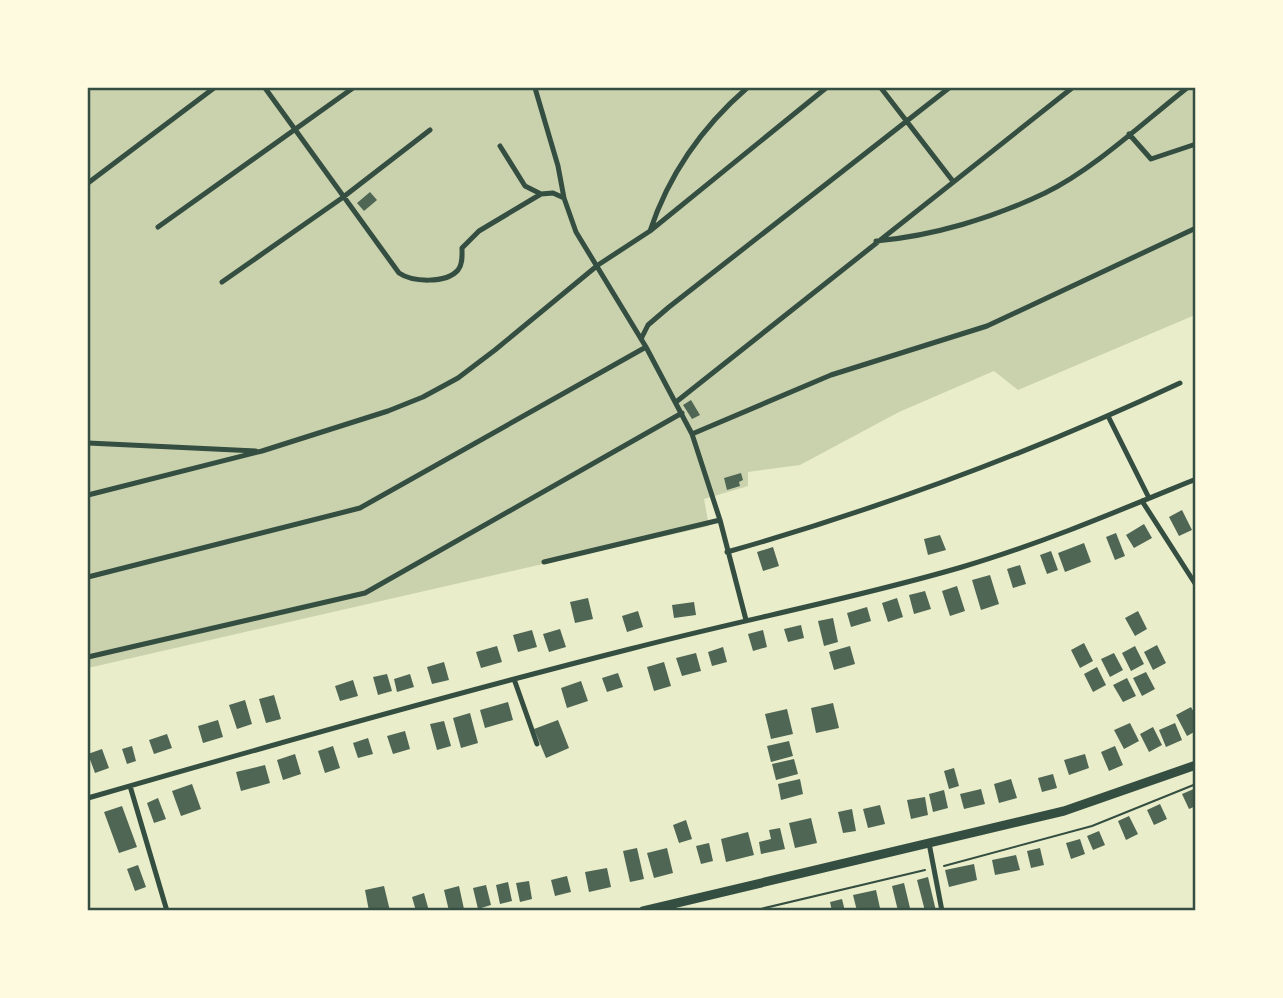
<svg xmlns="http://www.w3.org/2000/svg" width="1283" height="998" viewBox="0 0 1283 998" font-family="'PT Sans Narrow',sans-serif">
<rect width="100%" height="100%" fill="#e9edc9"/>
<path fill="#cad2ad" d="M88 88H1195V315L1018 390 994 371 899 412 800 465 748 472V486L704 499 709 526 88 668Z"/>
<path fill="#4f6655" d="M370 192 377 200 364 211 357 203Z
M691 400 700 415 692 419 683 405Z
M741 473 743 480 739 482 740 486 727 490 724 478Z
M1182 510 1192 530 1179 536 1169 517Z
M1144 524 1152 538 1134 548 1126 535Z
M1116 533 1125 556 1115 560 1106 537Z
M940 535 946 550 928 555 924 539Z
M1084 543 1091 562 1065 572 1058 553Z
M773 547 779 566 763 571 757 552Z
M1051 551 1058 570 1047 574 1040 555Z
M1020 565 1026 584 1013 588 1007 569Z
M990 575 999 604 981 610 972 580Z
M957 586 965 611 950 616 942 591Z
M925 591 931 609 914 614 909 595Z
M588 598 593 619 575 623 570 602Z
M897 598 903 617 888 622 882 603Z
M694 602 696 615 674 618 672 605Z
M867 607 871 621 851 627 847 613Z
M638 611 643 627 627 632 622 616Z
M1138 611 1147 629 1135 636 1125 618Z
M833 618 838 642 824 646 818 621Z
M801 625 804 638 788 642 784 629Z
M560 629 566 647 549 652 543 634Z
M532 630 537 647 518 652 513 635Z
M763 630 767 647 753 651 748 634Z
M1084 643 1093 661 1080 668 1071 650Z
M1157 645 1166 663 1153 670 1144 652Z
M497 646 502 662 481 668 476 652Z
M850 646 855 664 834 670 829 652Z
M1135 646 1144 664 1131 671 1122 653Z
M723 647 727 662 712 666 708 652Z
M696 653 701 671 682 676 676 658Z
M1114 653 1123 670 1110 677 1101 659Z
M444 662 449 680 432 684 427 667Z
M664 662 671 686 654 691 647 667Z
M1097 667 1106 685 1093 692 1084 674Z
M1146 672 1155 689 1142 696 1133 678Z
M618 673 623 687 607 692 602 678Z
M387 674 392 691 378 695 373 677Z
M410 674 414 687 397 692 394 679Z
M1127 678 1136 696 1123 702 1113 685Z
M353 680 358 696 340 701 335 686Z
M581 681 588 701 567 708 561 688Z
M274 695 281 719 266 723 259 699Z
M245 700 252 724 237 729 229 705Z
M508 702 513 720 485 728 480 710Z
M833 703 839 728 816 733 811 708Z
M1191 707 1196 716V731L1187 736 1176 715Z
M787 709 793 734 771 739 765 714Z
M470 713 478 743 461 748 453 718Z
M218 720 223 737 203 743 198 726Z
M558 720 569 748 546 758 534 729Z
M444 721 451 746 437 750 430 724Z
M1130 723 1139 741 1124 749 1114 730Z
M1175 723 1182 740 1166 747 1159 730Z
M1153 727 1162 745 1149 752 1140 734Z
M405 731 410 749 393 754 387 736Z
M167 734 172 748 154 754 149 740Z
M368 738 373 754 358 758 353 743Z
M789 741 793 756 771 762 767 746Z
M132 746 136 761 127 764 122 749Z
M333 746 340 768 325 773 318 751Z
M1115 746 1123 765 1109 771 1101 752Z
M102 749 109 768 95 773 88 754Z
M295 754 301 774 283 780 277 760Z
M1085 754 1089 768 1069 775 1064 760Z
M794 759 798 774 776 780 772 764Z
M265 765 270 783 241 791 236 772Z
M954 768 959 786 949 789 944 771Z
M1053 774 1057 788 1042 792 1038 778Z
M800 779 803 794 781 800 778 784Z
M1011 779 1017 798 999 803 994 784Z
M192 784 201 809 181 816 172 791Z
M1196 788V806L1189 809 1182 794Z
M981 789 985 804 964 809 960 794Z
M944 790 948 808 933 812 929 794Z
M925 797 928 815 911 819 907 800Z
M158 798 166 819 154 823 147 803Z
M1160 804 1167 819 1154 825 1147 810Z
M880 805 885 824 868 828 863 809Z
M122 806 137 847 119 853 104 812Z
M852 809 856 831 843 833 838 812Z
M1129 816 1138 834 1126 840 1118 821Z
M811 818 817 843 795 848 789 823Z
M686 820 692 839 679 843 673 825Z
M780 828 785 849 761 854 759 842 771 839 769 830Z
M1099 831 1105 845 1093 850 1087 836Z
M748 832 754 855 726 862 721 839Z
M1080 839 1085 854 1071 859 1066 843Z
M709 843 713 861 701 864 696 846Z
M637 848 644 879 630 882 623 851Z
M667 848 673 873 654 878 647 853Z
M1040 848 1044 865 1031 868 1027 851Z
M1016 855 1020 870 995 875 992 860Z
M974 864 977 880 949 887 945 870Z
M138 865 146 887 135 891 127 869Z
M607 868 611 887 589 892 585 872Z
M567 876 571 892 555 896 551 880Z
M928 877 936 911H925L917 880Z
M529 881 532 899 520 902 516 883Z
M508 882 512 901 500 904 496 885Z
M904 883 910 908 898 911 892 886Z
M486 885 491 905 478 909 473 888Z
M384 886 390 911H369L365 890Z
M459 886 464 909 449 911 444 890Z
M876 890 880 908 857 911 853 895Z
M424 893 429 911H416L412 897Z
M842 899 845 911H832L830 902Z"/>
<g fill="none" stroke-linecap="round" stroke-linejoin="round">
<path stroke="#344e41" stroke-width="2" d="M944 866 1092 826 1196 784
M752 911 925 870"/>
<path stroke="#344e41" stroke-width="5" d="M265 88 399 273C412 282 446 284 458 270 463 264 462 255 462 248L479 231 541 194 553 193 564 198
M535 88 558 166 564 198 576 232 646 347 692 434 720 520 746 620
M881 88 952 180
M1129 134 1151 159 1196 144
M500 146 525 186 541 194
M88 183 214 88
M158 227 353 88
M650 231C669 174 702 127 747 88
M876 241C933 236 993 218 1045 193 1093 170 1145 121 1187 88
M222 282 342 198 430 130
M641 339 648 325 669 307 949 88
M676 402 1072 88
M1108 416 1149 498
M692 434 831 375 987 326 1196 228
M88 443 256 451
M88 495 262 451 388 411 423 397 458 378 495 350 598 265 650 231 826 88
M1142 501 1196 585
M727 552C882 508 1035 451 1180 383
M544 562 720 520
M88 577 360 508 646 347
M88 657 365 593 682 413
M514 679 537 744
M130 786 167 911
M88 798C268 746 448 695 630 649 741 620 853 599 962 567 1043 543 1118 511 1196 479
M929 843 942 911"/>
<path stroke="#344e41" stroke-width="9" d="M643 911 1064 811 1196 765"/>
</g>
<rect width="1283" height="998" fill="none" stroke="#fefae0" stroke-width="178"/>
<rect x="89" y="89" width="1105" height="820" fill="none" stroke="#344e41" stroke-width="2.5"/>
</svg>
